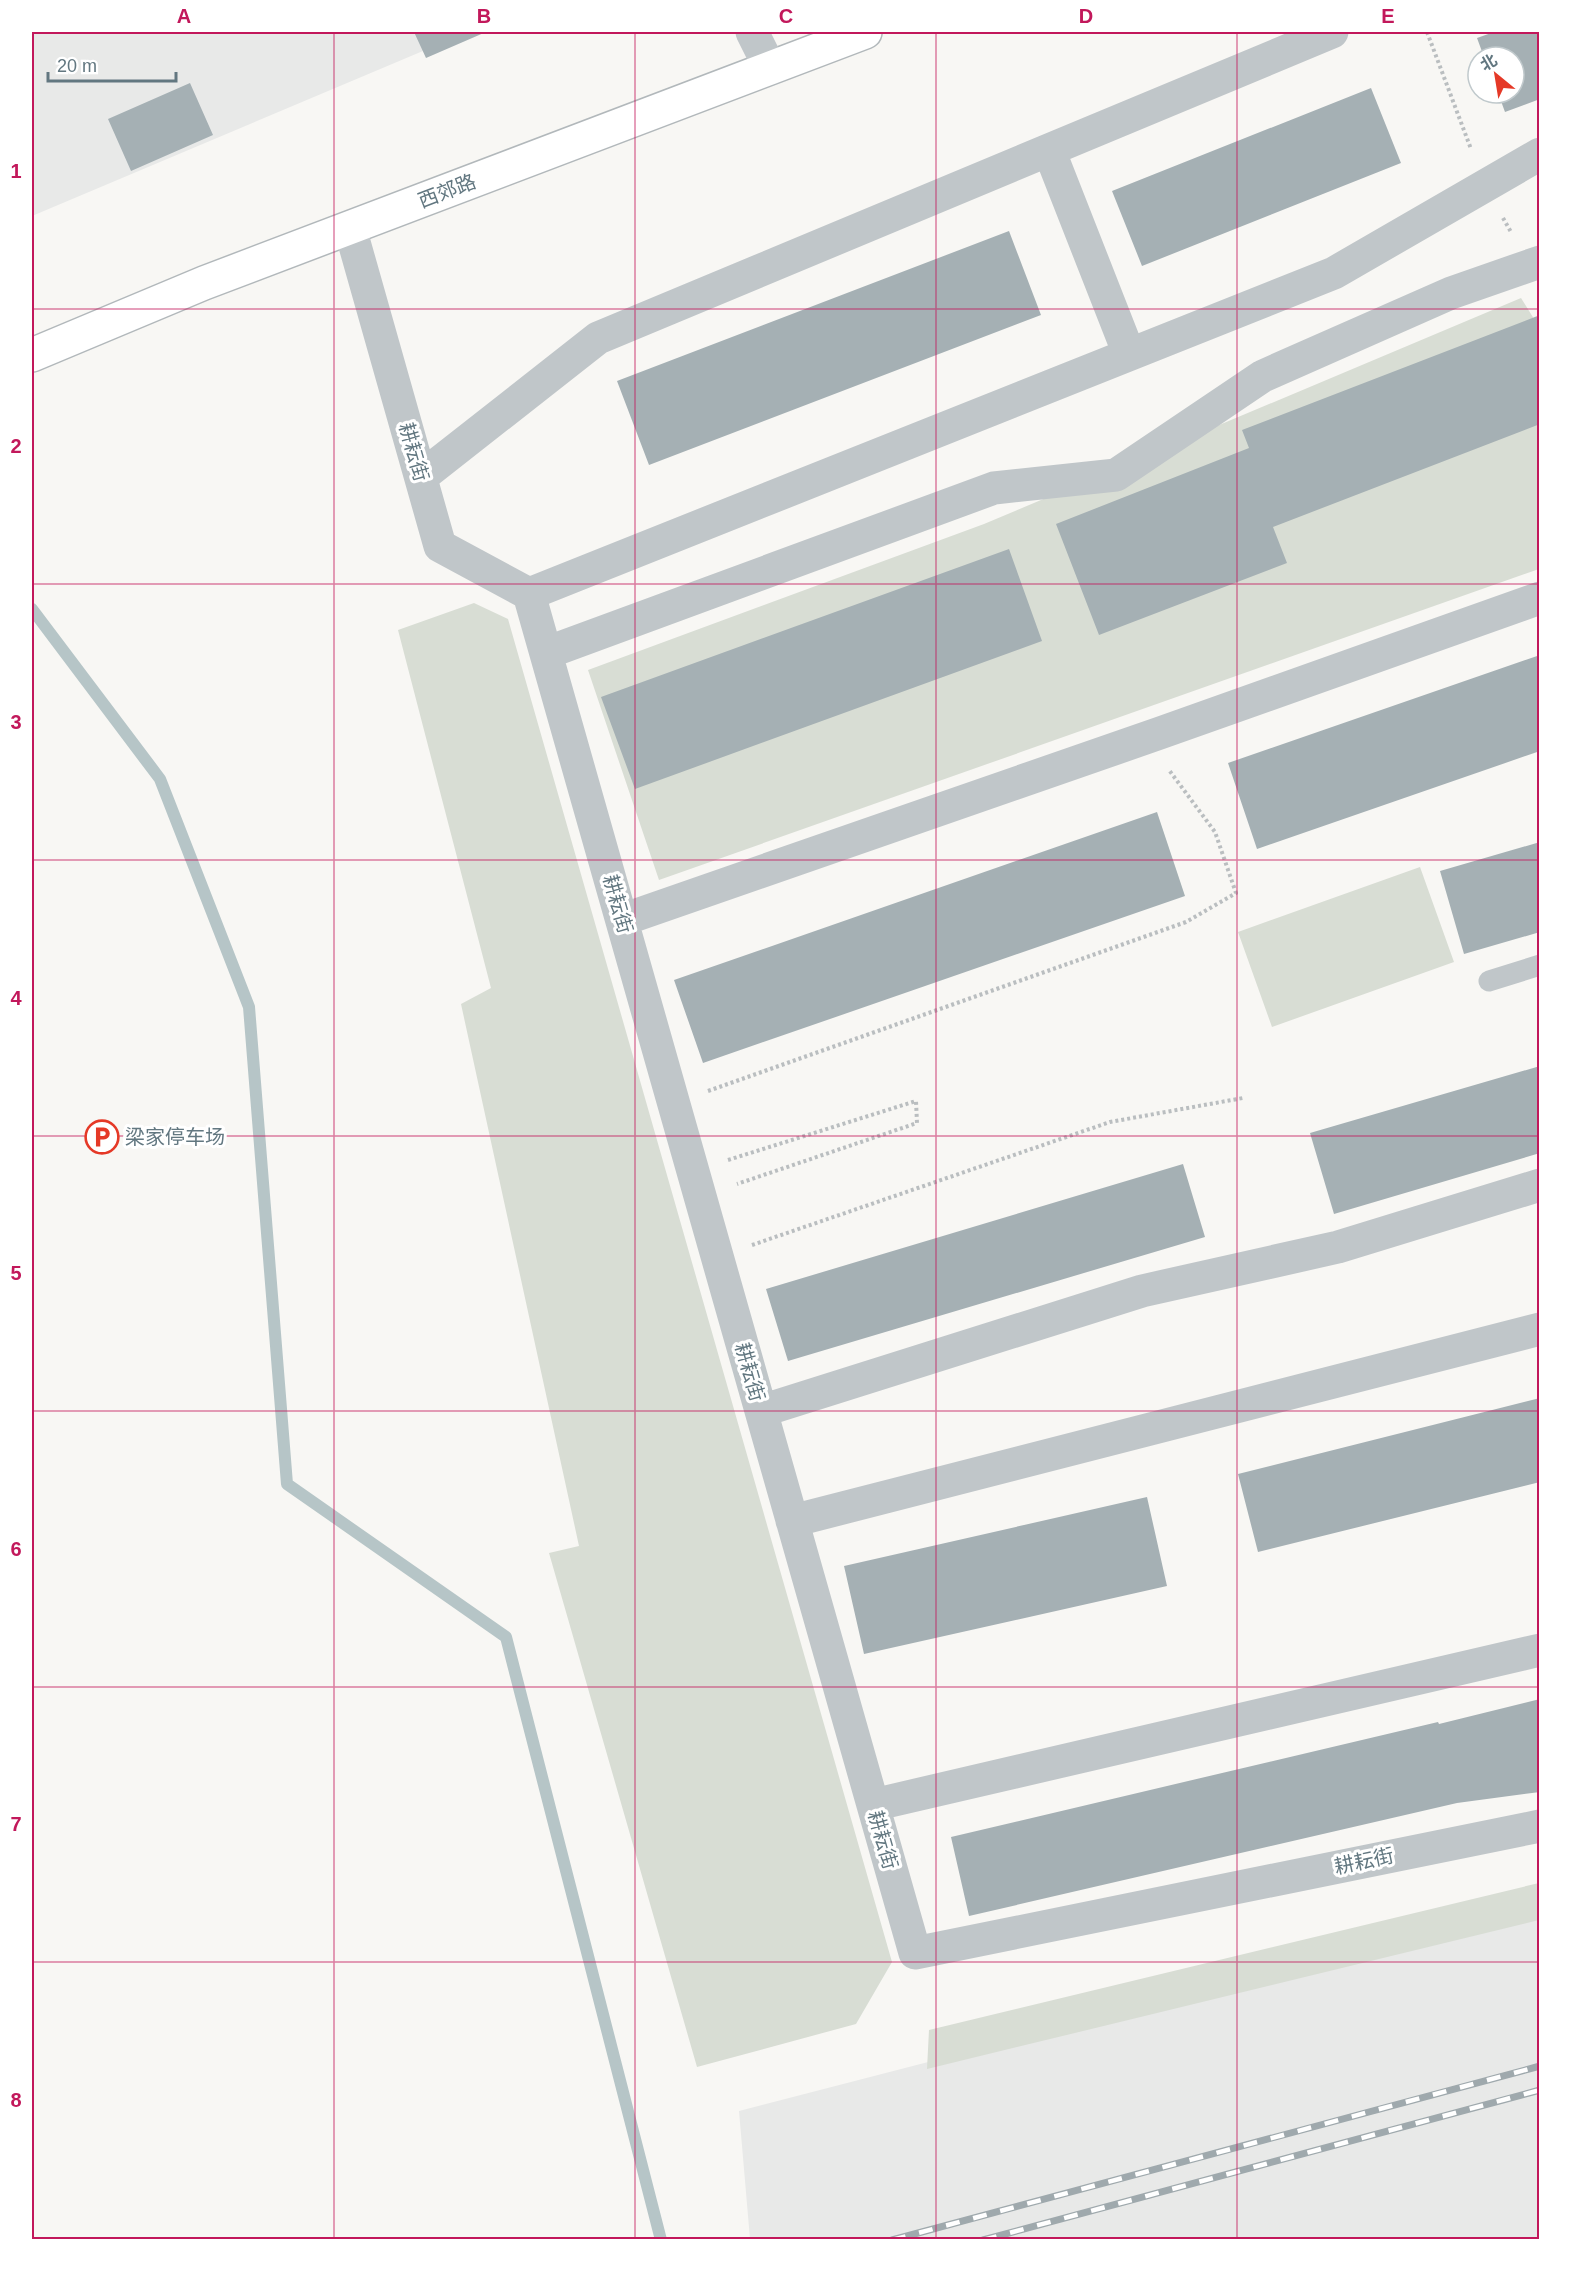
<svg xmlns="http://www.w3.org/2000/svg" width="1571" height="2271" viewBox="0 0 1571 2271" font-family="Arial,'Noto Sans SC',sans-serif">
<rect width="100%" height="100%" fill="#f8f7f4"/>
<path fill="#e8e9e8" d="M32 32H468L32 216Z
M1539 1904V2239H750L739 2111Z"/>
<path fill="#d8ddd4" d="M1521 298 1539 327V569L659 880 588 670 984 524Z
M474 603 508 619 892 1962 856 2024 697 2067 549 1553 579 1546 461 1004 491 988 398 630Z
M1420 867 1454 962 1272 1027 1238 932Z
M1539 1883V1920L927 2069 929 2030Z"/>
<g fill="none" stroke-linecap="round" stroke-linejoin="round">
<path stroke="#b6c5c7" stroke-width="12" d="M32 609 160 779 249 1007 287 1484 506 1637 661 2240"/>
</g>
<path fill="#a5b0b4" d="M414 32H486L426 58Z
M1494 32H1540V99L1505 112 1498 93H1514V57H1484L1477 38Z
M190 83 213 135 131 171 108 119Z
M1371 88 1401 163 1142 266 1112 191Z
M1009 231 1041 315 649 465 617 381Z
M1540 315V424L1273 527 1287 563 1099 635 1056 524 1249 448 1242 430Z
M1009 549 1042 641 635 789 601 697Z
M1540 655V751L1257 849 1228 763Z
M1157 812 1185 896 703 1063 674 980Z
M1540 842V932L1464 954 1440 871Z
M1540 1066V1153L1334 1214 1310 1133Z
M1183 1164 1205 1237 788 1361 766 1289Z
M1540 1398V1482L1258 1552 1238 1474Z
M1147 1497 1167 1586 864 1654 844 1566Z
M1540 1699V1792L1457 1803 969 1916 951 1837 1438 1722 1439 1724Z"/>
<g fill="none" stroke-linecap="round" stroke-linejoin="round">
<g stroke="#b2b8bb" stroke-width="36">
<path id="primary" d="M32 355 204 283 865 32"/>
</g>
<path stroke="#babec0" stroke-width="4" stroke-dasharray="3 3" stroke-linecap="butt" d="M1427 32 1471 149
M1503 218 1511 232
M708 1091 1186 922 1236 893 1215 832 1169 770
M728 1160 916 1101 917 1123 737 1184
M752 1245 1110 1122 1243 1098"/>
<path stroke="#c0c6c9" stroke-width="21" d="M1489 981 1540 965"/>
<path stroke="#c0c6c9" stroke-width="33" d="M752 32 770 68
M1049 150 1129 354
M350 228 440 546 529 594 915 1953 1540 1826
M421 477 598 338 1332 32
M529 594 1334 273 1540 154
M546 653 994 488 1116 475 1263 376 1451 293 1540 262
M622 920 1160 733 1540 598
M761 1411 1142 1291 1338 1247 1540 1185
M792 1521 1540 1329
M873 1805 1540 1650"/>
<use href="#primary" stroke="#fff" stroke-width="33"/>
<g stroke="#9fa9ad" stroke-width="7">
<path id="rail" d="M892 2240 1540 2066
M983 2240 1540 2090"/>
</g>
<use href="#rail" stroke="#fff" stroke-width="4.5" stroke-dasharray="14" stroke-linecap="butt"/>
</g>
<path fill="none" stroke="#c2185b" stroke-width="1.5" stroke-opacity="0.55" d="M334 32V2240M635 32V2240M936 32V2240M1237 32V2240M32 309H1540M32 584H1540M32 860H1540M32 1136H1540M32 1411H1540M32 1687H1540M32 1962H1540"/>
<defs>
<g id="parking-ring" transform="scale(1.725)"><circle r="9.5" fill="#fff" stroke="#e53927" stroke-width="1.5"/><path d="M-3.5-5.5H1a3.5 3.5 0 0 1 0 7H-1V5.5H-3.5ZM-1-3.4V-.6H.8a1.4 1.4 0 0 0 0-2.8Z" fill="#e53927"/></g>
</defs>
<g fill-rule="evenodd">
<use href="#parking-ring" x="102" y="1137"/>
</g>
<g text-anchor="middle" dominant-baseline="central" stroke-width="6" stroke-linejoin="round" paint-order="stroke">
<g font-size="20" fill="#627780" stroke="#fff">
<text transform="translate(447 191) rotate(-21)">西郊路</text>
<text transform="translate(414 452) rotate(74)">耕耘街</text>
<text transform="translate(618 904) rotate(74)">耕耘街</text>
<text transform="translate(750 1372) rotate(74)">耕耘街</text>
<text transform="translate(883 1840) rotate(74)">耕耘街</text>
<text transform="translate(1364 1861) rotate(-12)">耕耘街</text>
</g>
<g font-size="20" fill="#627780" stroke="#fff" text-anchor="start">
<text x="125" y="1137">梁家停车场</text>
</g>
</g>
<rect width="1571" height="2271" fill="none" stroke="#ffffff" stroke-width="66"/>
<g transform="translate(1496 75) rotate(330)"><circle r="28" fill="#ffffff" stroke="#c0c9cc" stroke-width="1.5"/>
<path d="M0-4.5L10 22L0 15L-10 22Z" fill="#e53927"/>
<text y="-9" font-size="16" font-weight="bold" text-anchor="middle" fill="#627780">北</text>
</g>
<path d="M48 72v9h128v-9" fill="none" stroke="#627780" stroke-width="3"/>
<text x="57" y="72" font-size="18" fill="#627780" stroke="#ffffff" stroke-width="4.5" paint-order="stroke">20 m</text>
<rect x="33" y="33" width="1505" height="2205" fill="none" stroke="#c2185b" stroke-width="2"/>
<g font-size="20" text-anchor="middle" font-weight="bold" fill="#c2185b">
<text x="184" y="23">A</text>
<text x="484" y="23">B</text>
<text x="786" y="23">C</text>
<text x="1086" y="23">D</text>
<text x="1388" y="23">E</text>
<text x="16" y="178">1</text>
<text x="16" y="453">2</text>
<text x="16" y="729">3</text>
<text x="16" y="1005">4</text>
<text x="16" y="1280">5</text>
<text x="16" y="1556">6</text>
<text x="16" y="1831">7</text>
<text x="16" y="2107">8</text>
</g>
</svg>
